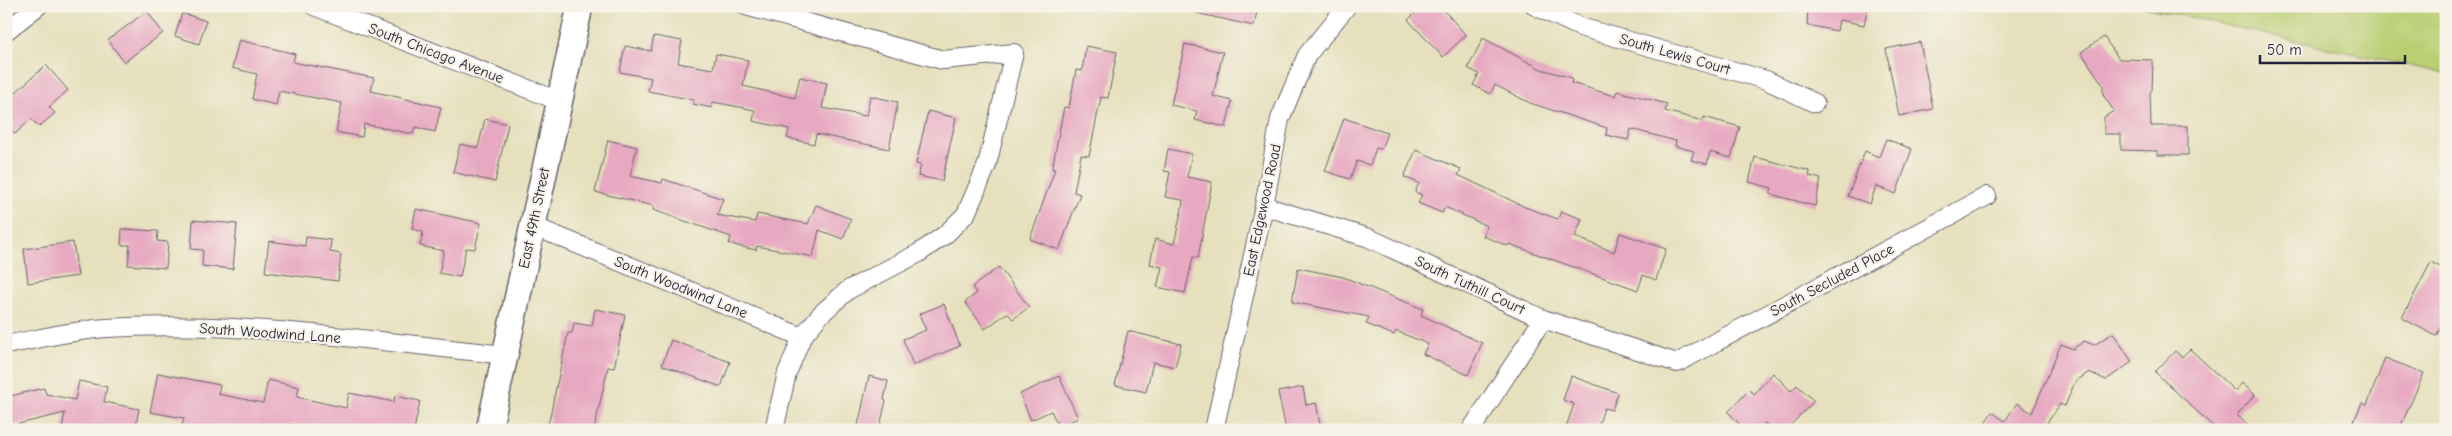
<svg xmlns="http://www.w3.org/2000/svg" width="2452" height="436" viewBox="0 0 2452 436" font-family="'Comic Neue',sans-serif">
<rect width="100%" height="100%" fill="#f7f3e8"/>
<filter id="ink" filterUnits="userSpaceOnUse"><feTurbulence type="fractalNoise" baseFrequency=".02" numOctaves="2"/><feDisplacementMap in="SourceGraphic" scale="10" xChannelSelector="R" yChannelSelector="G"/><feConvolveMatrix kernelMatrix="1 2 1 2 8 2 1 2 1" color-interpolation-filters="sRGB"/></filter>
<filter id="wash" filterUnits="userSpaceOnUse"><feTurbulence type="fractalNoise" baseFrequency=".0096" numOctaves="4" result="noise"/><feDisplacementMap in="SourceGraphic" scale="20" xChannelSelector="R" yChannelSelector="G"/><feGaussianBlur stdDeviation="1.12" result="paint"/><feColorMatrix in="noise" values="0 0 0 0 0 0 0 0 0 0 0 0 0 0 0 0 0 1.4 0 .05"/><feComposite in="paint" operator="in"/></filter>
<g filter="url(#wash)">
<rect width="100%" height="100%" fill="#e6e0bd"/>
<path fill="#bace72" stroke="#6e7856" d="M2139 6H2446V74Z"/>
<g id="blocks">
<path fill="#e7a8c1" d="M1197 6H1258L1254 26 1196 13Z
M1422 6H1440L1466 35 1443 57 1408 20Z
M1808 6H1868L1864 25 1839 20 1837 31 1807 25Z
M147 11 163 33 124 62 108 40Z
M182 13 206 21 199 44 175 36Z
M654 36 682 41 678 63 713 69 716 54 748 60 743 86 795 98 800 77 827 83 822 108 866 116 870 96 898 102 889 149 816 134 814 144 787 138 789 129 753 121 755 110 713 102 712 108 693 104 694 100 648 91 651 78 620 72 625 46 651 51Z
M2104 37 2119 59 2153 60 2152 90 2150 92 2151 126H2188V155H2157V151L2121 150V134H2104V117L2114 111 2103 95V85L2081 52Z
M1483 38 1541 69 1572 78 1571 83 1615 96 1617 91 1667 104 1665 111 1703 121 1704 117 1740 127 1731 158 1710 152 1707 164 1691 160 1694 151 1675 146 1676 141 1631 129 1628 140 1606 135 1607 128 1530 103 1495 85 1490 94 1473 85 1479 74 1468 68Z
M239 40 295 54 293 62 374 78 371 91 441 107 435 132 415 127 413 134 364 124 362 137 336 132 342 103 279 91 276 105 252 99 257 74 232 68Z
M1920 42 1933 109 1899 116 1886 49Z
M1185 44 1223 52 1213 96 1232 101 1226 127 1195 120 1197 111 1171 105Z
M1086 46 1117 52 1108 98 1101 97 1089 156 1081 155 1074 192 1080 194 1059 250 1030 239 1055 169H1052L1064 107 1069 108 1076 70 1082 71Z
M46 65 68 90 49 107 55 113 39 127 31 119 15 134 6 124V101Z
M928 111 956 118 942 181 918 176 921 165 916 164Z
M1344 118 1387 133 1381 149 1376 148 1370 165 1357 161 1350 179 1325 171Z
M485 119 508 124 495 182 453 172 460 144 478 148Z
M1886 139 1912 149 1896 194 1876 186 1870 204 1848 196 1865 151 1879 157Z
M608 140 637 147 630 176 662 183 663 179 723 199 717 215 755 222 757 214 808 224 816 205 851 219 843 239 819 230 813 257 757 246 756 250 729 244 731 237 653 210 654 206 595 192Z
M1168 149 1192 154 1187 177 1212 182 1198 258 1193 257 1185 293 1157 287 1162 267 1150 264 1155 239 1174 244 1182 208 1183 200 1165 197 1170 172 1164 171Z
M1416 150 1461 169 1458 175 1525 207 1558 219 1561 211 1582 219 1575 237 1614 252 1620 233 1666 249 1656 280 1643 275 1638 290 1509 244 1508 246 1483 236 1487 226 1445 207 1442 213 1418 203 1422 195 1415 192 1419 183 1404 177Z
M1755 157 1810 171 1809 176 1821 179 1815 206 1770 194 1772 188 1749 182Z
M416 209 481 223 475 249 466 248 460 277 439 273 444 251 420 246 423 232 412 229Z
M193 220 237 224 233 269 202 266 203 250 191 249Z
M122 229 158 231 157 241 168 242 166 268 128 265 130 245H121Z
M306 237 331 240 330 252 341 254 338 281 265 272 269 241 305 246Z
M73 242 78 276 28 283 24 249Z
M2431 262 2446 270V317L2436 336 2402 318Z
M999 267 1029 307 1013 319 1007 313 985 329 965 302 977 293 972 287Z
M1298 268 1343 277 1423 309 1421 315 1482 343 1468 375 1423 354 1428 344 1396 331 1394 335 1366 324 1369 317 1292 302Z
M944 304 960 346 913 365 903 339 926 330 919 314Z
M595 309 625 315 614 368 608 367 594 430H547L568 333H572L574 323 592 326Z
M1128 331 1181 344 1175 367 1153 362 1146 392 1115 385Z
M2113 333 2132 362 2106 380 2089 372 2075 382 2065 406 2060 404 2047 423 2056 430H1980L1992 412 2005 421 2017 403 2032 413 2061 344 2073 349 2084 341 2094 345Z
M671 340 730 362 721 387 662 365Z
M2190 349 2235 391 2242 383 2255 395 2237 415 2253 430H2217L2155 372 2175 351 2182 357Z
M2385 358 2424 373 2399 430H2377L2354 421 2362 403 2367 405Z
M158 373 220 385 218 394 263 403 268 380 299 387 297 397 346 408 349 393 394 402 395 396 420 401 414 430H319L291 424 290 430H181L184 418 150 412Z
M1773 373 1791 391 1797 385 1814 401 1786 430H1772L1765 423 1758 430H1745L1728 412 1749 390 1754 394Z
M869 376 888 381 884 400 886 401 879 430H857Z
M1059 376 1078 418 1059 427 1051 411 1031 420 1020 394Z
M1571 376 1618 393 1612 410 1604 408 1597 430H1565L1574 404 1563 400Z
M79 381 107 387 104 402 139 409 135 430 62 428 65 413 6 427V397L44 388 46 394 75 400Z
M1303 387 1306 405 1316 403 1321 430H1286L1278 392Z"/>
</g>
</g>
<g filter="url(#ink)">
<use href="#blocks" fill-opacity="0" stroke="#676468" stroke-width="1"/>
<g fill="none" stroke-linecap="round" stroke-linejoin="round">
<g stroke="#676468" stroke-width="20">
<path id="street" d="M314 6 559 101
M746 6 943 60 1014 53 987 165 966 214 946 234 919 253 848 290 821 314 802 337 787 373 774 430
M1535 6 1580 27 1766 80 1815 103
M6 31 38 6
M1264 206 1369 238 1543 319 1677 363 1987 196
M533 226 802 337
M6 345C39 339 74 330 107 328 240 320 373 341 505 355
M1214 430 1264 206 1280 119 1307 55 1347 6
M1471 430 1543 319"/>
</g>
<g stroke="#676468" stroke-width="28">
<path id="secondary" d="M489 430 580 6"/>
</g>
<use href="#street" stroke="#fff" stroke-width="18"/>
<use href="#secondary" stroke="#fff" stroke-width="25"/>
</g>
</g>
<g text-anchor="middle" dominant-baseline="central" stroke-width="4.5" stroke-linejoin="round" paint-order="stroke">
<g font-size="15" fill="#22223b" stroke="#f7f3e8">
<text transform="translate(436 53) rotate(21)">South Chicago Avenue</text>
<text transform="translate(1675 54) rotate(16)">South Lewis Court</text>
<text transform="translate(1262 210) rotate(-78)">East Edgewood Road</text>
<text transform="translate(534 218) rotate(-78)">East 49th Street</text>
<text transform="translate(1832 280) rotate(-28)">South Secluded Place</text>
<text transform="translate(1470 285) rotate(25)">South Tuthill Court</text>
<text transform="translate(681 287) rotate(22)">South Woodwind Lane</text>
<text transform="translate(270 333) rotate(4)">South Woodwind Lane</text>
</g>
</g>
<rect width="2452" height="436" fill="none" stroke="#f7f3e8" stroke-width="25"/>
<path d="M2260 55v8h145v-8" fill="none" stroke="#22223b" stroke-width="2.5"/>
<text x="2267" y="55" font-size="15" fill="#22223b" stroke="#f7f3e8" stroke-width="4" paint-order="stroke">50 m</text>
</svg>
